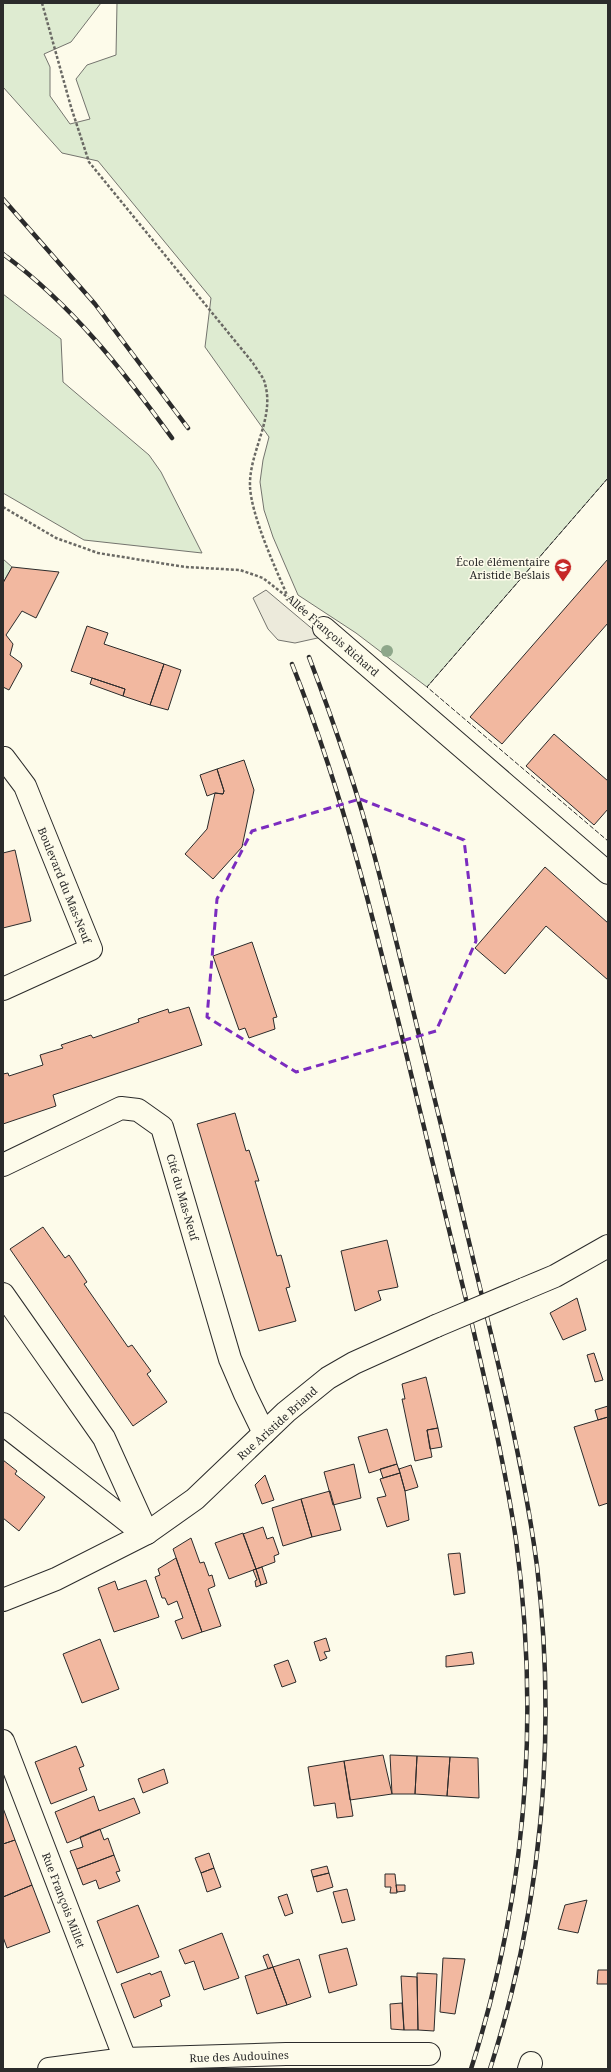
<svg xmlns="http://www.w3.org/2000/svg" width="611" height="2072" viewBox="0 0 611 2072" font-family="'Noto Serif',serif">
<rect width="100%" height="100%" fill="#fdfbea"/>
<path fill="#deebd1" stroke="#74746e" d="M3 3H101L71 42 44 54 50 67V96L70 124 90 119 76 79 87 65 116 55 117 3H608V478L427 687 356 633 298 595 273 537 264 510 260 482 263 460 269 437 205 347 211 298 98 161 62 153 3 87Z
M3 294 61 339 63 382 149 455 161 472 202 553 84 540 3 493Z
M3 559 12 567 3 583Z"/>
<path fill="#eceadb" stroke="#74746e" d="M266 590 322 637 295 643 278 640 268 629 253 598Z"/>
<path fill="#f2b8a0" stroke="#2b2b2b" d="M608 559V623L502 744 470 717Z
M12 567 59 572 36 618 22 611 6 635 13 644 10 655 21 663 22 666 9 690 3 687V583Z
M87 626 108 633 104 644 164 664 150 705 123 696 125 689 71 671Z
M164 664 181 670 168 710 150 705Z
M92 678 125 689 123 696 90 684Z
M554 734 608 781V809L594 825 526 766Z
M244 760 254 790 242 847 213 879 185 854 207 829 215 793 223 794 224 791 217 769Z
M217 769 224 791 223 794 215 793 207 796 200 775Z
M15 850 31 921 3 928V853Z
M545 867 608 923V980L546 926 505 974 475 948Z
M252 942 277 1017 273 1018 275 1029 249 1038 245 1028 239 1030 213 956Z
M189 1007 202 1045 53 1095 56 1106 3 1124V1074L8 1073 9 1076 43 1065 40 1055 63 1048 61 1045 91 1035 93 1038 139 1022 138 1019 168 1009 169 1013Z
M235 1113 246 1151 249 1150 259 1181H255L277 1256 281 1255 290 1287 286 1288 296 1321 259 1331 197 1124Z
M43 1227 65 1258 69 1255 87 1282 84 1284 128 1347 132 1345 151 1371 147 1374 167 1402 133 1426 10 1249Z
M387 1240 398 1287 378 1291 381 1300 355 1311 341 1251Z
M577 1298 586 1330 563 1340 550 1313Z
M594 1353 603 1380 595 1382 587 1355Z
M426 1377 438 1428 427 1430 432 1457 415 1461 402 1399H405L402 1384Z
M608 1406V1417L598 1420 595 1410Z
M608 1417V1503L599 1506 574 1427Z
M438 1428 442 1447 430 1449 427 1430Z
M387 1429 397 1464 369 1473 358 1437Z
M3 1460 17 1471 15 1474 45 1497 19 1531 3 1518Z
M354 1464 361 1498 333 1505 324 1472Z
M397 1464 400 1473 383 1478 380 1469Z
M411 1465 418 1487 405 1491 399 1469Z
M400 1473 405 1491 409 1520 387 1527 377 1498 386 1496 380 1479Z
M265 1475 274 1500 262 1504 255 1485Z
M330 1491 341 1530 312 1537 301 1499Z
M301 1499 312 1537 283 1546 272 1508Z
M263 1527 267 1539 273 1537 279 1554 274 1556 275 1562 256 1569 243 1534Z
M243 1533 256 1569 229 1579 215 1543Z
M191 1538 200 1563 204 1562 209 1576 212 1575 215 1586 208 1589 221 1626 202 1632 173 1549Z
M460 1553 465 1593 454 1595 448 1554Z
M176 1558 202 1632 182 1639 175 1621 183 1618 177 1601 168 1605 165 1598H162L155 1577 160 1575 158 1569Z
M262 1567 267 1583 261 1585 256 1569Z
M256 1569 261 1585 256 1587 255 1581 257 1580 253 1570Z
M146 1580 159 1617 114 1632 98 1588 115 1581 118 1590Z
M326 1638 330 1651 324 1652 327 1658 320 1661 314 1642Z
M100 1639 119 1689 82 1703 63 1654Z
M472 1652 474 1664 446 1667V1656Z
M288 1660 296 1682 282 1687 274 1665Z
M76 1746 84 1766 79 1768 87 1790 51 1804 35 1762Z
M383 1755 392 1794 350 1800 344 1761Z
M390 1755 417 1756 415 1794H392Z
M417 1756 450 1757 447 1796 415 1794Z
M450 1757 478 1758 479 1798 447 1796Z
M344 1761 353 1816 337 1818 335 1803 314 1806 308 1767Z
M164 1769 168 1783 143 1793 138 1779Z
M94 1796 99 1811 134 1798 140 1813 67 1843 55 1812Z
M3 1808 15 1840 3 1844Z
M100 1829 104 1840 108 1838 114 1855 77 1869 70 1851 83 1847 80 1837Z
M15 1840 32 1885 3 1897V1844Z
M209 1853 214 1868 201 1873 195 1858Z
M114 1855 120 1871 116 1872 120 1881 99 1889 96 1880 83 1885 77 1869Z
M327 1866 329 1873 313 1877 311 1870Z
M214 1868 221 1887 207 1892 201 1873Z
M329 1873 333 1887 317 1892 313 1877Z
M385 1874H395L397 1893H390L391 1887H385Z
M32 1885 50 1932 7 1948 3 1937V1897Z
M396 1885H405V1891L397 1892Z
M347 1889 355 1920 342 1923 333 1892Z
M287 1894 293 1913 285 1916 278 1897Z
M587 1900 578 1933 558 1929 565 1905Z
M138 1905 159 1957 117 1973 97 1921Z
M222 1933 239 1978 204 1990 194 1961 185 1964 179 1950Z
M347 1948 357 1985 329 1993 319 1955Z
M268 1954 273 1967 268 1969 263 1956Z
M443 1958 465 1959 455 2014 440 2012Z
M299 1959 311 1997 287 2005 273 1967Z
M273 1967 287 2005 257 2014 245 1976Z
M598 1970H608V1984H597Z
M161 1971 170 1996 160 2000 162 2006 134 2018 121 1984 150 1973 151 1975Z
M417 1973 437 1974 434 2031 418 2030Z
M401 1976 417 1977 418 2030H404Z
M402 2003 404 2030 391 2029 390 2004Z"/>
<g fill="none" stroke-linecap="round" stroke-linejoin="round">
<g stroke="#2b2b2b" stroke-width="24">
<path id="street" d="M324 628 608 873
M3 989 91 949 25 786 4 758
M3 1165 121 1108 138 1110 162 1127 230 1359 245 1394 264 1433
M3 1294 104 1438 147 1533 131 1524 3 1424
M3 1741 125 2059
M49 2069 125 2059 286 2054H429
M529 2069 531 2063"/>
</g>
<g stroke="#2b2b2b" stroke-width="24">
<path id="secondary" d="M524 1289 555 1276 608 1246
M3 1600 56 1579 147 1533 195 1499 286 1412 328 1378 354 1363 436 1326"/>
</g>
<path stroke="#6a6964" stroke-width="2.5" stroke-dasharray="3 2" stroke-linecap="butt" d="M42 3 71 107 89 162 253 363C256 369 264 377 265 384 275 418 249 452 250 486 251 515 275 567 287 595
M3 507 56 538 98 553 185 567 240 570 263 578 304 610"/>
<use href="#street" stroke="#fdfbea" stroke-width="22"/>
<use href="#secondary" stroke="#fdfbea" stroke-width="22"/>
<g stroke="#2b2b2b" stroke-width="4.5">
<path id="rail" d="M3 199 95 304 188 428
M3 254C72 305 122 369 172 438
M309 657C334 723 357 789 375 858 399 949 420 1041 443 1133 459 1201 476 1270 492 1338 510 1413 527 1489 537 1566 557 1735 542 1907 490 2069
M292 664C351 812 385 968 423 1123 439 1188 455 1254 471 1320 488 1393 505 1466 516 1540 540 1719 526 1897 471 2069"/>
</g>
<use href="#rail" stroke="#fdfbea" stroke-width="3" stroke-dasharray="9" stroke-linecap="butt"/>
<g stroke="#2b2b2b" stroke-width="24" stroke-linecap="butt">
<path id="secondary-bridge" d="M436 1326 524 1289"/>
</g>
<use href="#secondary-bridge" stroke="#fdfbea" stroke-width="22"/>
<path stroke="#2b2b2b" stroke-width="1" stroke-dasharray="5 2" stroke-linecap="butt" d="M608 478 427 687 608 841"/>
</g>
<circle fill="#8ea78a" cx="387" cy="651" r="6"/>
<path fill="none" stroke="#7b2cbf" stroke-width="3" stroke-dasharray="8 5" stroke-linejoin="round" d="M360 799 464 840 476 941 436 1031 296 1072 207 1017 217 899 252 831Z"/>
<defs>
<g id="school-pin" transform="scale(0.9)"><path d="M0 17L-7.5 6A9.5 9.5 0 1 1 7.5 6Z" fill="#c62828" stroke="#fdfbea"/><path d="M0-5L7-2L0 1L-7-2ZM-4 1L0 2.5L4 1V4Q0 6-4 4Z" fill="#fff"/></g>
</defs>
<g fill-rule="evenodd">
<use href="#school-pin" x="563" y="567"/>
</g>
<g text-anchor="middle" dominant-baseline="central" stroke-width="3" stroke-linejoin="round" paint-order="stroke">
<g font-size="11" fill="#2b2b2b" stroke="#fdfbea" text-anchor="end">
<text x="550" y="561">École élémentaire<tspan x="550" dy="13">Aristide Beslais</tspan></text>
</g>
<g font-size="11" fill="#2b2b2b" stroke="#fdfbea">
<text transform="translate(333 635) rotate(41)">Allée François Richard</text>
<text transform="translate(65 885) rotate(68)">Boulevard du Mas-Neuf</text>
<text transform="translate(183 1197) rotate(74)">Cité du Mas-Neuf</text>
<text transform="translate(277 1423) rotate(-42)">Rue Aristide Briand</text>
<text transform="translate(64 1900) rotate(69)">Rue François Millet</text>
<text transform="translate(239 2056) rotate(-2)">Rue des Audouines</text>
</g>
</g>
<rect width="611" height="2072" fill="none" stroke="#2b2b2b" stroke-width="8"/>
</svg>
